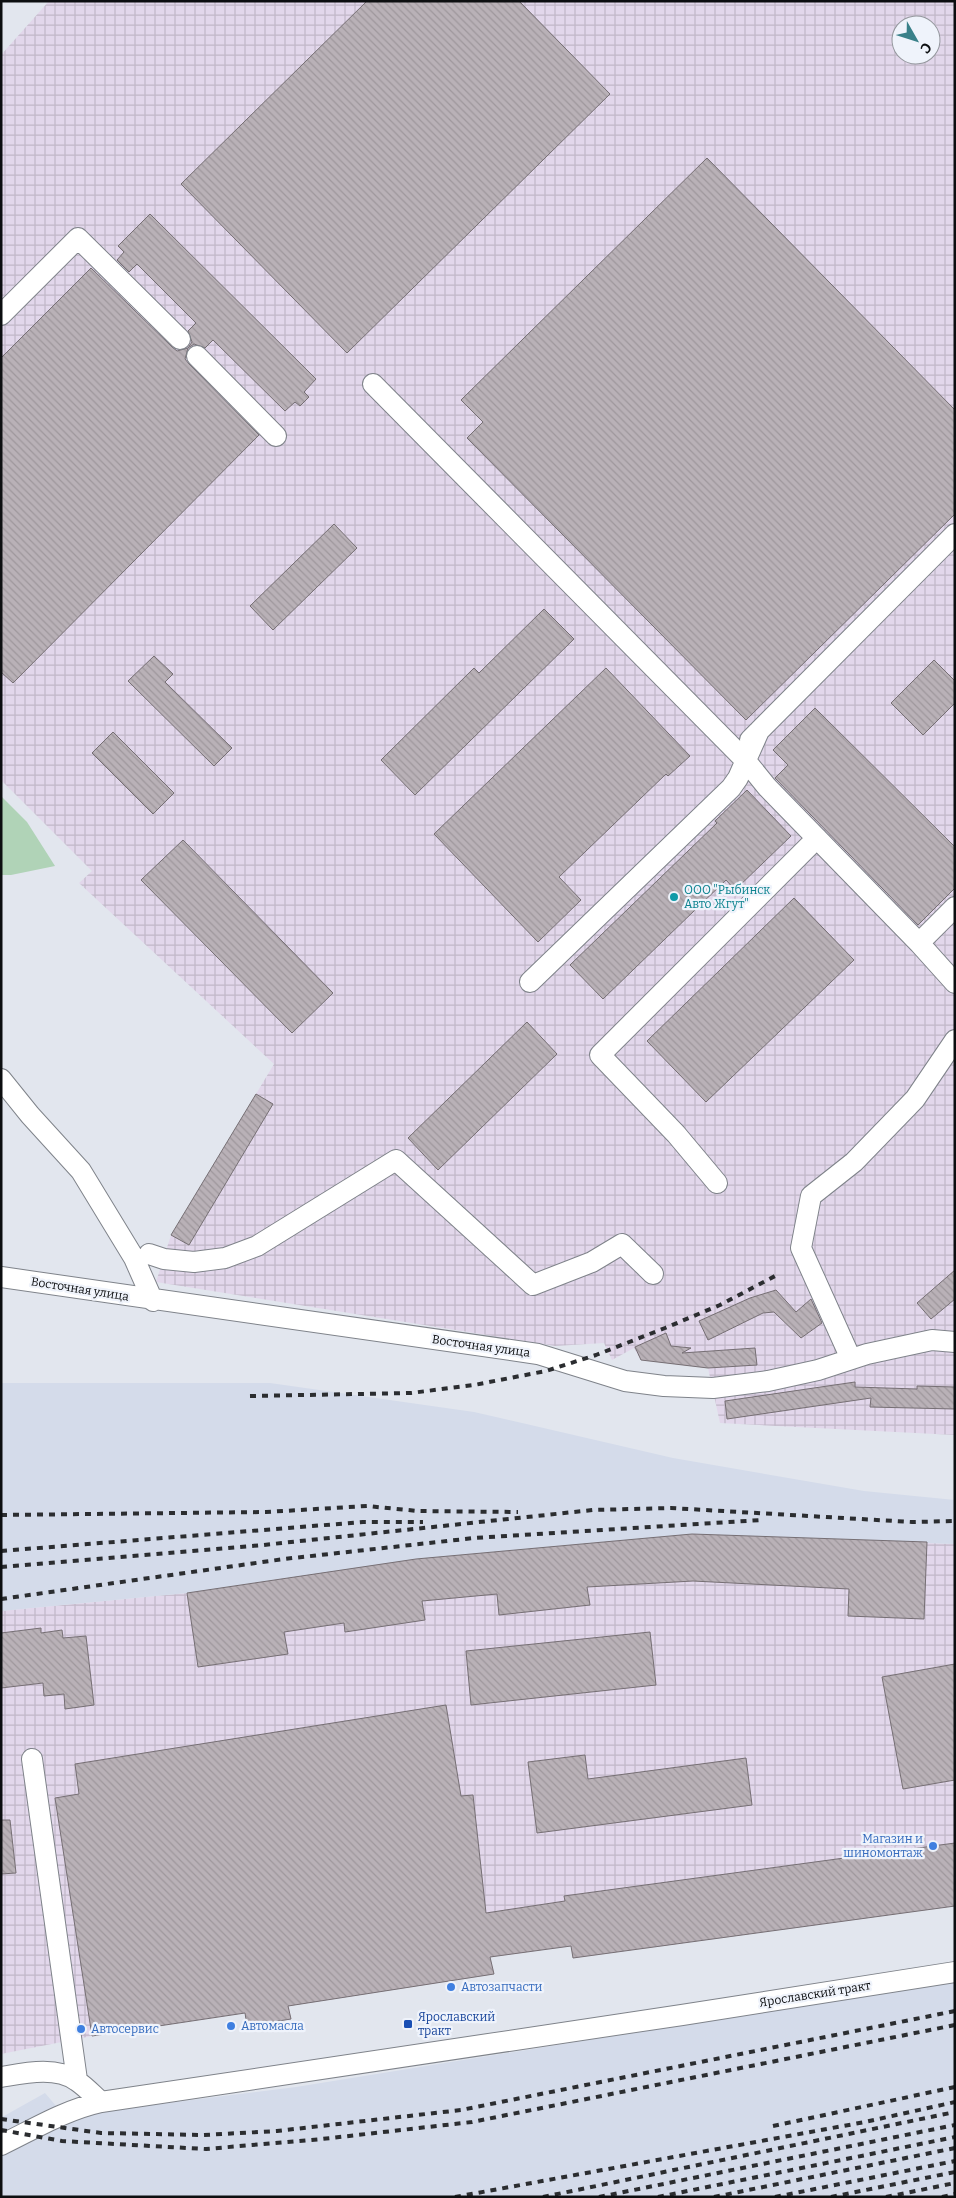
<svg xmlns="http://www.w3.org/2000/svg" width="956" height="2198" viewBox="0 0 956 2198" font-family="Bitter,serif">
<defs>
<pattern id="industrial-grid" width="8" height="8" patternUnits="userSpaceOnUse" patternTransform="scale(1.25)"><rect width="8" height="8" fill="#e2d7eb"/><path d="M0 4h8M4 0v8" fill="none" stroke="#c1b7c8"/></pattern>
<pattern id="building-back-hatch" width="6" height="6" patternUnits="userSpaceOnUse" patternTransform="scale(1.25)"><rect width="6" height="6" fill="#b9b1b7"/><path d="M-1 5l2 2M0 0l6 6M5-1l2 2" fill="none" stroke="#9e979c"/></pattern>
</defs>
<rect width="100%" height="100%" fill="#e2e6ee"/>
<path fill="url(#industrial-grid)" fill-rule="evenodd" d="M49 1H955V1435L720 1423 708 1368 641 1360 634 1348 612 1360 604 1343 555 1346 156 1282 171 1235 189 1245 273 1104 256 1094 274 1064 79 883 92 871 1 780V55ZM901 25H931V55H901Z
M692 1534 955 1544V1906L573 1958 571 1946 490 1957 494 1974 289 2006 291 2019 247 2026 245 2013 92 2036 1 2054V1611L187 1593 416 1559Z"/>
<path fill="#d4dbea" d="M1 1383H270L474 1412 673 1458 864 1491 955 1500V1544L692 1534 416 1559 187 1593 1 1611Z
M955 1981V2197H1V2116H4L45 2093 68 2120 87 2113 296 2087Z"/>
<path fill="#b0d3b7" d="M1 796 27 822 55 866 11 875H1Z"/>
<path fill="url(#building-back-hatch)" stroke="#766f74" d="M367 1H519L610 94 347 353 181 184Z
M707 158 955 410V514L746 720 467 438 483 422 461 400Z
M150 214 316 379 304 392 309 397 300 406 295 402 285 411 213 340 205 348 194 344 188 348 185 359 189 364 259 435 13 683 1 672V358L91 268 172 347 177 351 188 348 192 342 188 331 196 323 137 264 129 272 117 260 124 252 118 246Z
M334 524 357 548 273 630 250 606Z
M544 609 574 639 415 795 381 760 474 668 479 673Z
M154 656 173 674 165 682 232 748 214 766 128 681Z
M934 660 955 681V703L923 735 891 703Z
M606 668 690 756 668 776 666 774 559 877 581 900 538 942 434 834Z
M815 708 955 847V888L918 925 775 778 788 765 773 750Z
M113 732 174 793 153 814 92 753Z
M747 790 791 836 735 890 726 880 603 999 570 965 717 823 715 821Z
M183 840 333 993 292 1033 141 880Z
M794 898 854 960 706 1102 647 1041Z
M527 1022 557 1054 438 1170 408 1138Z
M256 1094 273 1104 189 1245 171 1235Z
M955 1270V1299L931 1319 917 1303Z
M776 1290 796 1312 811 1299 822 1323 801 1338 774 1312 763 1313 708 1340 699 1321 750 1298Z
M666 1333 671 1346 691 1348 682 1353 755 1348 757 1365 708 1368 641 1360 635 1347Z
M855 1382V1387L917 1389V1386L955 1387V1409L870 1407 871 1398 727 1419 725 1401Z
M692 1534 927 1542 924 1619 848 1616 849 1589 693 1581 587 1587 590 1605 499 1615 497 1594 422 1601 425 1620 345 1632 344 1623 284 1632 288 1654 198 1667 187 1593 416 1559Z
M41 1628V1633L62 1630 63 1638 86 1636 94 1705 65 1709 64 1694 44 1696 43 1683 1 1688V1633Z
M650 1632 656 1685 471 1705 466 1651Z
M955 1664V1780L903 1789 882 1677Z
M446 1705 461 1796 473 1795 486 1913 565 1901 564 1896 955 1843V1906L573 1958 571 1946 490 1957 494 1974 288 2006 291 2019 247 2026 245 2013 92 2036 55 1798 79 1794 75 1764Z
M585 1755 588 1779 746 1758 752 1805 537 1833 528 1762Z
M1 1820H10L16 1873 1 1874Z"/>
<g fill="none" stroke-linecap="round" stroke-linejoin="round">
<g stroke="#7f838a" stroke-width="22">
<path id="minor" d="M1 315 78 238 180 339
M197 356 276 436
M373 384 746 761 767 787 919 943 955 907
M750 740 955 534
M919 943 955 983
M530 982 731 788 738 778 759 731
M1 1079 30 1115 81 1171 134 1258 153 1301
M717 1183 676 1134 600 1055 817 838
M149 1254 164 1259 194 1262 225 1258 257 1246 396 1160 533 1285 592 1262 622 1244 653 1274
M1 1277 538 1354 625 1381 664 1386 713 1388 768 1381 818 1370 867 1354 932 1340 955 1342
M851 1359 801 1248 811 1196 854 1162 915 1099 955 1040
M32 1759 77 2080
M1 2077C25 2073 56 2066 77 2081 86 2087 93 2095 101 2102
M1 2145C34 2129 65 2110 101 2102L682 2015 955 1972"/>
</g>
<use href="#minor" stroke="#fff" stroke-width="20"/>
<path stroke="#2b2d30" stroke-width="4" stroke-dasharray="6 6" stroke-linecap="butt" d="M250 1396 411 1393 474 1385 546 1371 596 1355 665 1328 720 1305 775 1276
M1 1515 266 1512 367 1506 418 1511 518 1512
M1 1551 363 1522H423
M1 1567 263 1545 593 1510 671 1508 912 1522 955 1521
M1 1599 284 1559 474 1538 762 1520
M1 2119 101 2133 204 2135 277 2131 461 2110 955 2011
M773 2126 955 2087
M1 2130 62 2141 206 2149 322 2139 472 2122 955 2025
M455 2197 865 2122 955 2102
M543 2197 955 2112
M599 2197 955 2125
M658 2197 955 2137
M714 2197 955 2148
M775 2197 955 2161
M831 2197 955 2172
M886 2197 955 2183
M942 2197 955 2194"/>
</g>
<circle fill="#0f9aa8" stroke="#eff3fb" stroke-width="2" cx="674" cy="897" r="5"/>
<g fill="#3f7fe0" stroke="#eff3fb" stroke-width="2">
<circle cx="933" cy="1846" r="5"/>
<circle cx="451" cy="1987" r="5"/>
<circle cx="231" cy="2026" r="5"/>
<circle cx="81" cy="2029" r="5"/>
</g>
<rect fill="#1a4fb4" stroke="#eff3fb" stroke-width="2" x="403" y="2019" width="10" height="10" rx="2.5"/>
<g text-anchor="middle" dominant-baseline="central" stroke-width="4.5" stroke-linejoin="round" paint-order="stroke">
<g font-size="12" fill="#0d838f" stroke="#eff3fb" text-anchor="start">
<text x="684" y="890">ООО "Рыбинск<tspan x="684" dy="14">Авто Жгут"</tspan></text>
</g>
<g font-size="12" fill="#0c0e10" stroke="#eff3fb">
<text transform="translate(80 1289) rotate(9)">Восточная улица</text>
<text transform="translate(481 1346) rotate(8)">Восточная улица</text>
<text transform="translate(815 1994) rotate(-9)">Ярославский тракт</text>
</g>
<g font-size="12" fill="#366cbe" stroke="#eff3fb" text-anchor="start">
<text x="923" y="1839" text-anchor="end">Магазин и<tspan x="923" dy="14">шиномонтаж</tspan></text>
<text x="461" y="1987">Автозапчасти</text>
<text x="241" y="2026">Автомасла</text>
<text x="91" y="2029">Автосервис</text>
</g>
<g font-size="12" fill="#164399" stroke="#eff3fb" text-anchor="start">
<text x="418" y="2017">Ярославский<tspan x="418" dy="14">тракт</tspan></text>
</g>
</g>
<rect width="956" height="2198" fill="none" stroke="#0c0e10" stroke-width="5"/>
<g transform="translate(916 40) rotate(129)"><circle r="24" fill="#eff3fb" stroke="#94979d"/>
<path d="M0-4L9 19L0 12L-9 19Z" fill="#398089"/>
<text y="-8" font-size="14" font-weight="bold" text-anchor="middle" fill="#0c0e10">С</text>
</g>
</svg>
